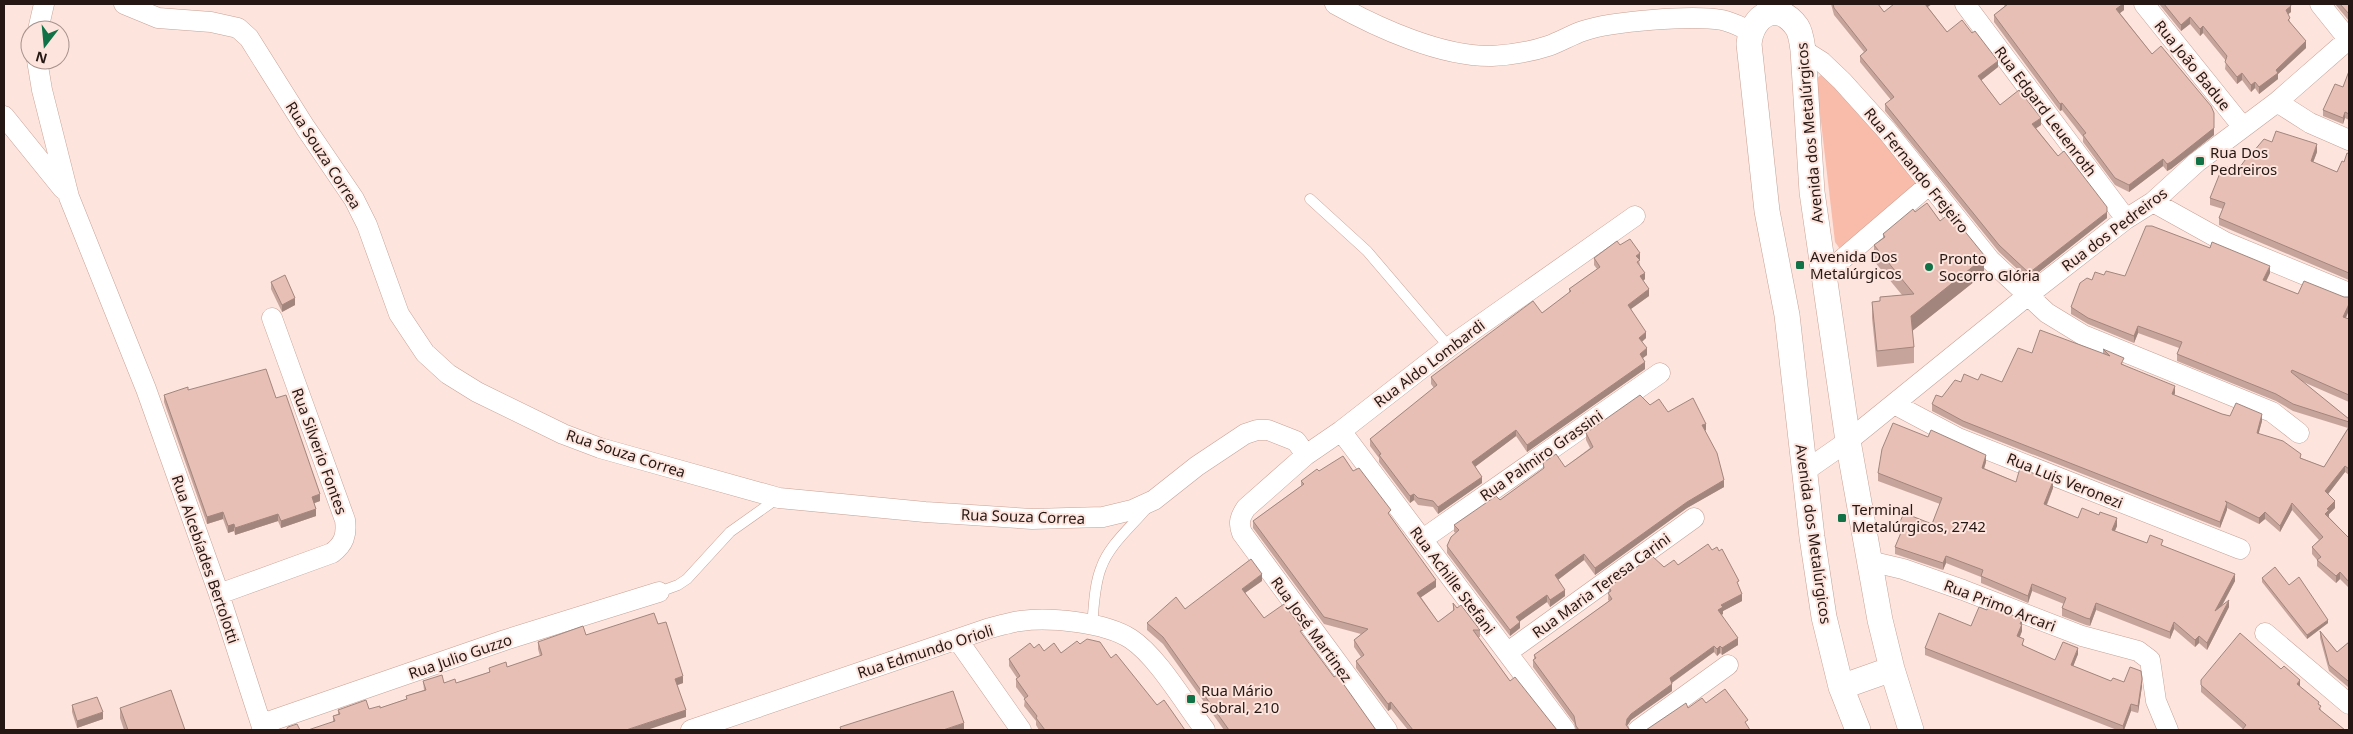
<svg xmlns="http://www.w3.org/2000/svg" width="2353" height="734" viewBox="0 0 2353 734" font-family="'Noto Sans',sans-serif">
<rect width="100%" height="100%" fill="#fde4dd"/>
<path fill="#fabcaa" d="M1821 75H1826L1924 183 1840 249 1835 242 1816 79Z"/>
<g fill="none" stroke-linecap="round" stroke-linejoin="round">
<g stroke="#c8a196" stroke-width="11">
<path id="service" d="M1310 199 1367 251 1449 347
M659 592 678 585 687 579 730 532 778 498
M1092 626C1094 607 1094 586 1101 568 1109 545 1131 527 1146 509"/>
</g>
<g stroke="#c8a196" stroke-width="21">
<path id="minor" d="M124 4 158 18 211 22 238 28 249 38 305 127 354 199 367 225 399 314 425 353 448 374 477 392 563 434 600 448 779 498 925 512 1032 519 1103 517 1132 510 1154 500 1197 466 1245 434 1257 430H1268L1296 441 1306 455
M1335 4C1378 28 1442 57 1492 56 1510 55 1530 52 1548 46 1560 42 1571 35 1583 31 1612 21 1692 15 1722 20 1732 22 1741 27 1750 31
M1965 4 2126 219
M2144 4 2242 126
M2320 4 2348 39
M38 30 44 4
M1803 50 1822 62 1842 81 1887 131 1990 260 2047 313 2083 335 2272 412 2299 433
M37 60 42 90 69 197 146 389 219 594 263 730
M2277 102 2310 123 2349 140
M4 116 63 189
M2153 202 2225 242 2349 293
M1825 274 1930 184
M1894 404 1958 438 2240 549
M1341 431 1565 730
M1805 471 1848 441 2027 296 2126 219 2153 202 2197 162 2277 102 2349 39
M1423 539 1660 373
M1869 561 1903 569 1963 590 2082 636 2138 651 2150 660 2156 701 2168 730
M219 594 332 553C344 544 347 535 345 520L272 318
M2265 633 2349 704
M957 639 1021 730
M1508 652 1694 518
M262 724 505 640 659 592
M691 730 990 628C1000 626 1010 622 1020 621 1050 617 1105 622 1131 639 1158 657 1185 704 1205 730
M1387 730 1242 533C1238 523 1240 517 1246 508L1306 455 1341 431 1449 347 1635 216
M1638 730 1728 665"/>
</g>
<g stroke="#c8a196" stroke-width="26">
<path id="tertiary" d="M1841 687 1892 669
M1858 730 1841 687 1824 617 1812 537 1787 315 1767 211 1749 44C1752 14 1778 0 1797 27 1801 33 1802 43 1803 50L1812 192 1848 441 1880 620 1892 669 1911 730"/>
</g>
<use href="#service" stroke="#fff" stroke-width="10"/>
<use href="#minor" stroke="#fff" stroke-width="20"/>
<use href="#tertiary" stroke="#fff" stroke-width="25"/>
</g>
<path fill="#c7a49b" d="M1831 4H1878L1884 12 1928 7 1947 32 1998 67 1981 80 2000 105 2041 125 2036 128 2107 218 2029 280 1999 252 1885 111V104L1891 100 1860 62V56L1864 52 1834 15Z
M2003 4H2124V10L2120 13 2152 54 2214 130V135L2171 169 2167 171 2163 166 2129 192 2115 185 2083 142V137L2062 110 2060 111 1994 22V15L2005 6Z
M2159 4H2290L2291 12 2288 14 2290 22 2306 48 2278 74V79L2259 94 2255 88 2251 92 2242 80 2237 84 2225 69 2226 61 2203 33 2200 36 2190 24 2181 31Z
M2335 4H2349V21Z
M2349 71V120L2345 118 2343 124 2323 116V110L2343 87Z
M2272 142 2317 152 2313 162 2337 172 2349 154V280L2219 225V218L2223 209 2210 205V198L2237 171 2253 152Z
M1915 212 1940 221 1984 271 1975 278V281L1912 331 1914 347V363L1877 367 1872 318V302L1880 301V297L1902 295 1874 261V245L1883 238V234Z
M1620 245 1640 260H1639L1640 265 1645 279 1643 281 1649 296 1631 309 1646 338 1642 342 1647 355 1643 358 1645 369 1527 452 1516 436 1475 467 1482 483 1438 514 1433 507 1418 505 1414 500 1410 503 1379 462V458L1370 446V439L1434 388 1431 384V377L1542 313 1569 293V289L1597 269 1594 265V258Z
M2270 273 2266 282 2298 294 2349 310 2346 318 2349 319V402L2301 381 2349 419V475L2345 472 2328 494 2335 508 2329 514V517L2349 538V588L2340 579 2336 583 2317 566V560L2312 554V547L2319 540 2292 510 2280 532 2265 519 2259 524 2227 508 2220 528 1963 427 1932 411V404L1961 382 1978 380 2002 382 2032 353 2103 354V349L2124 365 2175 393 2174 395 2222 414 2230 416 2262 421 2258 434 2301 458 2324 467 2348 428 2293 411 2276 401 2177 361V354L2179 348 2138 333 2134 343 2088 324 2071 314V307L2092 280 2104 275 2125 276Z
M271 282 295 305 282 312 271 289Z
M188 390 276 398 320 501 314 503 316 516 281 528 278 521 235 535 234 531 228 533 223 519 207 524 164 402V395Z
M1668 412 1706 430 1705 431 1724 487 1687 508 1595 575 1584 560 1558 580 1565 596 1550 607 1547 602 1520 621V628L1510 636 1447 553V546L1456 533 1454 532V525L1500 500 1543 469V463L1565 467 1590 448 1586 440V433Z
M1928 437 1986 462 1984 468 2016 482 2053 488 2047 505 2078 518 2117 526 2115 531 2147 543 2163 546 2235 581 2222 606 2229 607 2207 650 2199 643 2195 647 2174 629 2170 639 2096 610 2090 626 2086 625 2062 616V608L2064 604 2032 591 2028 603 1981 583V577L1946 563 1943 570 1895 554V547L1900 534 1898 533V526L1932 524 1940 504 1878 481V473Z
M1319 471H1353L1391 517 1436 587 1421 597 1438 622 1453 611V603L1457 608 1480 630V637H1478L1510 681 1557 730H1408L1391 709 1388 711 1356 668V661L1361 657 1354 647V640L1361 634 1324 624 1253 528V521L1301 486V481Z
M1678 565 1739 588 1742 601 1723 611V614L1721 615 1738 645 1722 655 1720 653 1717 656 1714 652 1672 683V691L1631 720 1627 726 1630 730H1576L1574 723 1533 667V660L1534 659V655L1609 601 1608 600 1609 587 1664 567Z
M2262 578 2289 585 2328 623 2307 639 2262 582Z
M1262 581 1245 593 1264 618 1303 636 1334 677 1376 730H1224L1163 644 1147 630V623Z
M1987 610 2022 624V631L2020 637 2024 646 2055 660 2078 654 2073 666 2111 681 2142 686 2138 713 2131 711 2124 730H2117L1925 655V648L1971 626Z
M658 624 683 683 677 685 686 717 333 722V716L338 714V710L369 709 380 708 406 699V696L424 690 423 681 456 683 489 672V668L507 667 540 656 538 649V642Z
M2320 631 2337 652 2349 642V685L2348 687 2329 671 2320 638Z
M1080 644 1111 658 1157 705 1185 730H1039L1036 725V721L1024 706 1025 699 1016 687V679L1017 678 1009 666V659L1034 648 1044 651 1061 653Z
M2201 680 2300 687 2319 705 2321 710 2243 729 2201 692Z
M72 705 103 719 77 728 72 712Z
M120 708 185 730H124L120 718Z"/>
<path fill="#a2867e" d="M1925 4H1932L1925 9Z
M2123 4H2124V10L2116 16V9Z
M2291 6V12L2286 16V10Z
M2190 17V24L2181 31V25Z
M2203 26V33L2200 36V29Z
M2306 41V48L2278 74V79L2259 94V87L2276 70Z
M1998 61V67L1978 83V76Z
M2242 73V80L2237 84V77Z
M2255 82V88L2251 92V85Z
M2062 103V110L2060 111V104Z
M2345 112V118L2343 124V118Z
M2041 118V125L2032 131V124Z
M2214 123V135L2171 169 2167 171V164Z
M2317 144V152L2311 168V161Z
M2163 159V166L2129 192V185Z
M2107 212V218L2029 280V273Z
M1640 253V260L1636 262V256Z
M1984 255V271L1975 278V281L1911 332V316Z
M2270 266V273L2263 287V280Z
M1645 273V279L1640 283V276Z
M1649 289V296L1628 311V305Z
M295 298V305L282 312V305Z
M2349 304V310L2343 324V317Z
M2138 326V333L2134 343V336Z
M1646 332V338L1639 344V338Z
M1647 348V355L1640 360V354Z
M1645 362V369L1527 452V445Z
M2175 386V393L2172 401V394Z
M2262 414V421L2257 440V433Z
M1706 424V430L1702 432V425Z
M1516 430V436L1472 469V462Z
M1986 455V462L1982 475V468Z
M2345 466V472L2325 498V491Z
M1482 477V483L1438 514V507Z
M1724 480V487L1687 508 1595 575V568L1687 502Z
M2053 481V488L2044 511V504Z
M320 494V501L312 504V497Z
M1414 494V500L1410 503V496Z
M2335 501V508L2329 514V517L2325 514 2327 509Z
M2227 503V510L2220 528V522Z
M2292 503V510L2280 532V526Z
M316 509V516L281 528V521Z
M223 512V519L207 524V517Z
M2265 512V519L2259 524V518Z
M278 514V521L235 535V528Z
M2117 518V526L2112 537V530Z
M234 524V531L228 533V526Z
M1584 554V560L1555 582V575Z
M1946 556V563L1943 570V563Z
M2340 572V579L2336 583V576Z
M1262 574V581L1242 595V589Z
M2235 574V581L2215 618V611Z
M1436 580V587L1417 600V593Z
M2032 584V591L2028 603V596Z
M1565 590V596L1550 607V600Z
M1742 594V601L1723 611V614L1718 617V610L1721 605Z
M1547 595V602L1516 624V617Z
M2229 600V607L2207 650V643Z
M2096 603V610L2090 626V619Z
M2022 619V626V624V631L2017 643V636Z
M2328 620V623L2307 639V635Z
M1520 622V628L1510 636V630Z
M2174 622V629L2170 639V632Z
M2199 636V643L2195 647V640Z
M1738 638V645L1722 655V648Z
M1714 646V652L1670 684V678Z
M1720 646V653L1717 656V649Z
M2078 648V654L2071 672V665Z
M683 676V683L675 686V679Z
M2349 678V685L2348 687V681Z
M2142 679V686L2138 713V706Z
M2300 680V687L2297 684Z
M1672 684V691L1631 720 1627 726 1626 730 1627 719 1631 714Z
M1391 702V709L1388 711V704Z
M2131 704V711L2124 730H2123V726Z
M686 710V717L647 730H626Z
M103 712V719L77 728V721Z
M964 723V730H943Z"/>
<path fill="#e7bfb4" stroke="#a2867e" d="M1833 4H1878L1884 12 1894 4H1925L1947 32 1962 20 1972 33 1975 31 1998 61 1978 76 2000 105 2019 90 2041 118 2032 124 2058 156 2064 151 2107 207V212L2029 273 1999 245 1885 104 1894 97 1860 56 1867 50 1834 8Z
M2008 4H2123L2116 9 2152 54 2161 46 2211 106 2214 113V128L2171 162 2167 164 2163 159 2129 185 2115 178 2083 135 2086 133 2062 103 2060 104 1994 15Z
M2164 4H2290L2291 6 2286 10 2290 18 2288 20 2306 41 2276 70 2278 73 2259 87 2255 82 2251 85 2242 73 2237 77 2225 62 2227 56 2203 26 2200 29 2190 17 2181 25Z
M2340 4H2349V14Z
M2349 71V114L2345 112 2343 118 2323 110 2335 84 2343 87Z
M2276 131 2317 144 2311 161 2337 172 2342 161 2344 162 2347 153 2349 154V273L2219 218 2225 203 2210 198 2220 173 2227 167 2237 171 2251 152H2253L2264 139 2272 142Z
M1927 203 1940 221 1950 213 1984 255 1974 263 1975 265 1911 316 1914 347 1877 351 1872 302 1880 301V297L1914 294 1874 245 1885 237 1883 234 1913 209 1915 212Z
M2146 226H2152L2210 248 2212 242 2270 266 2263 280 2298 294 2304 281 2344 297H2349V304L2343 317 2349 319V395L2292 370 2291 372 2349 419V422L2293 404 2276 394 2177 354 2182 342 2138 326 2134 336 2088 318 2071 307 2080 283 2087 278 2092 280 2095 272 2104 275 2106 271 2125 276Z
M1630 239 1640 253 1636 256 1640 260 1637 262 1645 273 1640 276 1649 289 1628 305 1646 332 1639 338 1647 348 1640 354 1645 362 1527 445 1516 430 1472 462 1482 477 1438 507 1433 501 1418 498 1414 494 1410 496 1379 455 1381 454 1370 439 1437 385 1431 377 1533 301 1542 313 1571 291 1569 289 1600 267 1594 258 1617 241 1620 245Z
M285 275 295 298 282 305 271 282Z
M2040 330 2110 356 2103 349 2124 358 2121 364 2175 386 2172 394 2222 414 2230 416 2236 403 2262 414 2257 433 2283 441 2301 454 2300 458 2324 467 2349 427V469L2345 466 2325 491 2335 501 2327 509 2329 510 2325 514 2349 538V582L2340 572 2336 576 2317 560 2321 557 2312 547 2323 537 2292 503 2280 526 2265 512 2259 518 2225 501 2227 503 2220 522 1963 421 1932 404 1936 395 1942 397 1955 380 1961 382 1964 374 1978 380 1981 374 2002 382 2018 348 2032 353Z
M266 369 276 398 286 395 320 494 312 497 316 509 281 521 278 514 235 528 234 524 228 526 223 512 207 517 164 395 188 387V390Z
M1640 395 1650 405 1659 399 1668 412 1693 398 1706 424 1702 425 1717 453 1724 480 1687 502 1595 568 1584 554 1555 575 1565 590 1550 600 1547 595 1516 617 1520 622 1510 630 1447 546 1451 537 1459 530 1454 525 1496 496 1500 500 1544 468 1543 463 1556 454 1565 467 1593 447 1586 433Z
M1893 423 1928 437 1931 430 1986 455 1982 468 2016 482 2020 468 2053 481 2044 504 2078 518 2082 508 2099 515 2100 512 2117 518 2112 530 2147 543 2150 535 2163 540 2161 545 2235 574 2215 611 2229 600 2207 643 2199 636 2195 640 2174 622 2170 632 2096 603 2090 619 2086 618 2062 608 2066 598 2032 584 2028 596 1981 576 1983 570 1946 556 1943 563 1895 547 1903 528 1898 526 1904 513 1932 524 1942 498 1878 473 1882 449Z
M1343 456 1353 471 1359 468 1391 510 1388 513 1436 580 1417 593 1438 622 1454 610 1453 603 1457 608 1461 605 1480 630H1473L1510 681 1515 677 1557 730H1413L1391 702 1388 704 1356 661 1364 655 1354 640 1368 629 1324 617 1253 521 1304 484 1301 481 1317 469 1319 471Z
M1708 544 1712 550 1717 547 1719 551 1722 549 1739 581 1737 582 1742 594 1721 605 1723 607 1718 610 1738 638 1722 648 1720 646 1717 649 1714 646 1670 678 1672 684 1631 714 1627 719 1626 725 1630 730H1579L1576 726 1574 716 1533 660 1536 658 1534 655 1612 599 1608 593 1611 591 1609 587 1652 556 1664 567 1674 560 1678 565Z
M1251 559 1262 574 1242 589 1264 618 1284 604 1303 630 1300 631 1334 677 1337 675 1376 730H1229L1163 637 1147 623 1176 597 1185 609Z
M2275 567 2289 585 2299 577 2328 620 2307 635 2262 578Z
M1988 605 2022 619 2020 624H2022L2017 636 2024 639 2022 645 2055 660 2063 642 2078 648 2071 665 2111 681 2113 678 2124 682 2130 667 2141 671 2142 679 2138 706 2131 704 2123 726 1925 648 1939 613 1971 626 1979 607 1987 610Z
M654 613 658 624 666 622 683 676 675 679 686 710 626 730H308L335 721 333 716 340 714 338 710 366 700 369 709 380 706V708L407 699 406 696 426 690 423 681 442 675 444 683 455 679 456 683 490 672 489 668 506 662 507 667 542 655 538 642 583 626 586 635Z
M2320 631 2337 652 2349 642V678L2348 681 2329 665Z
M2240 633 2281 669 2284 666 2300 680 2297 684 2319 702 2318 704 2321 706 2319 709 2345 730H2242L2246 725 2201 685V680Z
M1087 639 1100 642 1111 658 1116 654 1157 705 1164 700 1185 730H1045L1036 718 1037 716 1024 699 1028 696 1016 679 1020 676 1009 659 1030 643 1034 648 1039 644 1044 651 1054 643 1061 653 1077 641 1080 644Z
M1725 689 1748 720 1745 722 1750 730H1646L1686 703 1688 708 1702 698 1706 703Z
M171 690 185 730H128L120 708Z
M953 691 964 723 943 730H841L840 727Z
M97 697 103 712 77 721 72 705Z
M297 724 300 730H286L288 727Z"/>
<g fill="#117147" stroke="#fde4dd" stroke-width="2">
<rect x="2195" y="156" width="10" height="10" rx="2.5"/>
<rect x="1795" y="260" width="10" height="10" rx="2.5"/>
<circle cx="1929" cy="267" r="5"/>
<rect x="1837" y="513" width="10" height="10" rx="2.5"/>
<rect x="1186" y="694" width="10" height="10" rx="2.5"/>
</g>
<g text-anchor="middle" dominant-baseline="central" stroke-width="4" stroke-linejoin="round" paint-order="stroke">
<g font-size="15" fill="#251713" stroke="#fde4dd">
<text transform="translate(2193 65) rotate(51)">Rua João Badue</text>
<text transform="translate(2046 111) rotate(53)">Rua Edgard Leuenroth</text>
<text transform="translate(1809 133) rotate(-95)">Avenida dos Metalúrgicos</text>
<text transform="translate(324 155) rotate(57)">Rua Souza Correa</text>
<text transform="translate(1917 170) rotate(51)">Rua Fernando Frejeiro</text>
<text transform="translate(2114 229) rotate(-37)">Rua dos Pedreiros</text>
<text transform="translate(1429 363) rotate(-37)">Rua Aldo Lombardi</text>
<text transform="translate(320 451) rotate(70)">Rua Silverio Fontes</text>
<text transform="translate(626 453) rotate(18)">Rua Souza Correa</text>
<text transform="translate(1541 455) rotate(-35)">Rua Palmiro Grassini</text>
<text transform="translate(2065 480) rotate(22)">Rua Luis Veronezi</text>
<text transform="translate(1023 516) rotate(2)">Rua Souza Correa</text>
<text transform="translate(1814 534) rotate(82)">Avenida dos Metalúrgicos</text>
<text transform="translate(206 559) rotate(71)">Rua Alcebíades Bertolotti</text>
<text transform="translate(1453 580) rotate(53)">Rua Achille Stefani</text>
<text transform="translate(1601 585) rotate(-36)">Rua Maria Teresa Carini</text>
<text transform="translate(2000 605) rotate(21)">Rua Primo Arcari</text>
<text transform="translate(1312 629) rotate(54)">Rua José Martinez</text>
<text transform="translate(925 651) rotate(-18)">Rua Edmundo Orioli</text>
<text transform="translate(460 656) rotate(-19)">Rua Julio Guzzo</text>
</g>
<g font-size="15" fill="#251713" stroke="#fde4dd" text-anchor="start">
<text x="2210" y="152">Rua Dos<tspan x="2210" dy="17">Pedreiros</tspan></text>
<text x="1810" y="256">Avenida Dos<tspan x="1810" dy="17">Metalúrgicos</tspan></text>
<text x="1939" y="258">Pronto<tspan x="1939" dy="17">Socorro Glória</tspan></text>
<text x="1852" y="509">Terminal<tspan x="1852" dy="17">Metalúrgicos, 2742</tspan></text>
<text x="1201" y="690">Rua Mário<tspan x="1201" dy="17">Sobral, 210</tspan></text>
</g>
</g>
<rect width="2353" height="734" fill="none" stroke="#251713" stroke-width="10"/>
<g transform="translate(45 45) rotate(196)"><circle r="24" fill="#fde4dd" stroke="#a7928c"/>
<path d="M0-4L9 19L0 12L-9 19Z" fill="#117147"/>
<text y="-8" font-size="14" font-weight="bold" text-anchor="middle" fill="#251713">N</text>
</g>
</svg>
